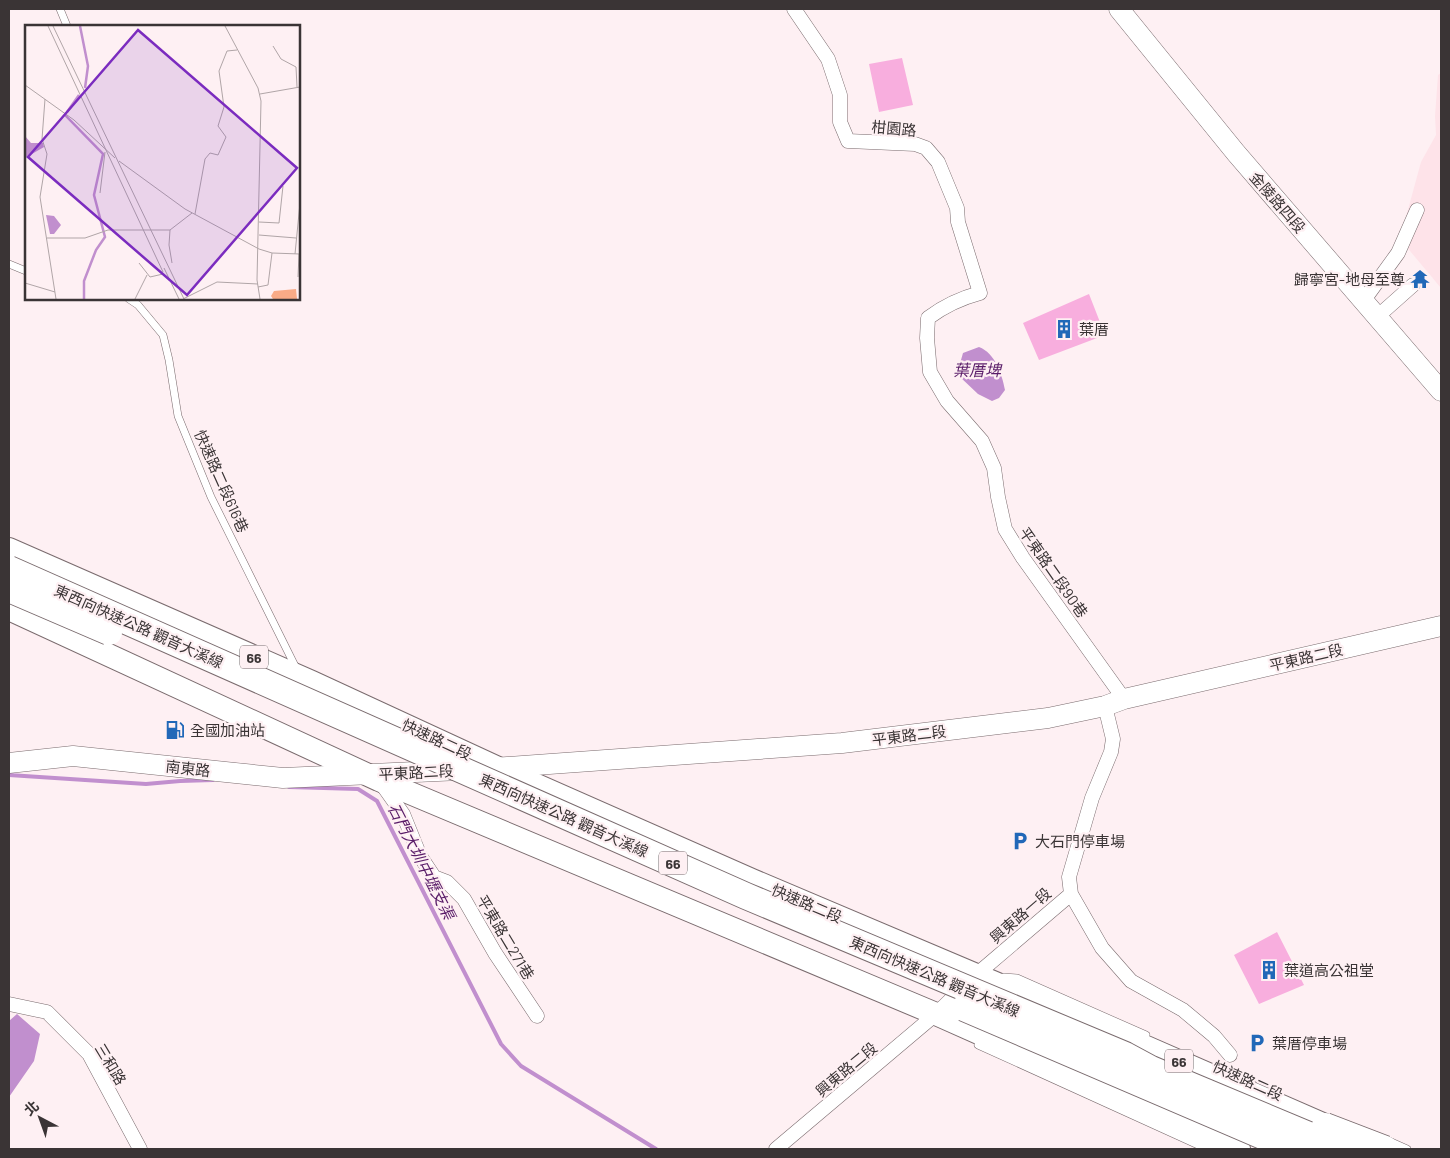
<svg xmlns="http://www.w3.org/2000/svg" width="1450" height="1158" viewBox="0 0 1450 1158" font-family="Barlow,'Noto Sans TC',sans-serif">
<rect width="100%" height="100%" fill="#fef0f3"/>
<path fill="#fee3e9" d="M1441 73V288L1400 239 1421 162 1436 135 1435 116 1438 75Z"/>
<path fill="#c18fce" d="M979 347C995 353 1002 374 1005 390L999 398 992 401 978 394 959 376V367L963 353Z
M17 1014 40 1034 34 1061 9 1097V1021Z"/>
<g fill="none" stroke-linecap="round" stroke-linejoin="round">
<path stroke="#c18fce" stroke-width="4" d="M9 775 146 784 180 781 213 780
M289 787 358 789 377 801 501 1044 521 1066 656 1149"/>
</g>
<path fill="#f8aede" d="M902 58 913 105 879 112 869 64Z
M1089 294 1105 335 1039 360 1023 323Z
M1277 932 1304 985 1259 1004 1234 955Z"/>
<g fill="none" stroke-linecap="round" stroke-linejoin="round">
<g stroke="#7a6b6e" stroke-width="8">
<path id="lane" d="M60 9 67 26
M9 264 26 271
M129 299 138 305 163 335 169 360 178 416 211 497 297 670
M1004 977 1017 978 1146 1035
M978 1045 1207 1149
M1389 1141 1407 1149"/>
</g>
<g stroke="#7a6b6e" stroke-width="15">
<path id="street" d="M794 9 828 59 840 95V122L848 141 915 144 926 148 938 162 957 208 958 222 980 293C961 298 944 306 928 318L927 338 930 372 947 401 982 441 994 468 998 497 1005 529 1023 558 1124 699
M1364 300 1398 253 1417 210
M1377 317 1413 285
M1105 706 1113 739 1111 752 1092 798 1069 877 1071 894 1102 948 1131 981 1183 1010 1214 1036 1230 1055
M381 783 403 814 420 856 434 877 447 882 464 899 495 953 537 1016
M9 1004 47 1012 89 1054 140 1149
M776 1149 936 1014 976 975 1071 894"/>
</g>
<g stroke="#7a6b6e" stroke-width="21">
<path id="secondary" d="M1119 9 1236 153 1441 391
M9 763 73 756 283 778 460 770
M494 768 842 743 1048 718 1105 706 1124 699 1441 626"/>
</g>
<g stroke="#7a6b6e" stroke-width="24">
<path id="primary" d="M9 549 312 682 498 768 752 880 1137 1043 1341 1132
M9 609 379 780 936 1014 1239 1149"/>
</g>
<use href="#lane" stroke="#fff" stroke-width="7"/>
<use href="#street" stroke="#fff" stroke-width="14"/>
<use href="#secondary" stroke="#fff" stroke-width="20"/>
<use href="#primary" stroke="#fff" stroke-width="22"/>
<g stroke="#7a6b6e" stroke-width="28" stroke-linecap="butt">
<path id="highway-bridge" d="M9 569 746 896 1125 1055 1151 1069 1342 1149
M9 589 109 632
M964 1008 1293 1149
M1325 1126 1385 1149"/>
</g>
<use href="#highway-bridge" stroke="#fff" stroke-width="26"/>
</g>
<defs>
<g id="temple-bare" transform="scale(1.5)"><path d="M0-6L5-2H3V0L6.5 2.5H4V6H1.5V3h-3V6H-4V2.5H-6.5L-3 0V-2H-5Z" fill="#2168b8" stroke="#fef0f3" stroke-width="2.5" paint-order="stroke"/></g>
<g id="building-bare" transform="scale(1.5)"><path d="M-4-6H4V6H1V3H-1V6H-4ZM-2.5-4.3h1.7v1.8h-1.7ZM.8-4.3h1.7v1.8H.8ZM-2.5-1h1.7V.8h-1.7ZM.8-1h1.7V.8H.8Z" fill="#2168b8" stroke="#fef0f3" stroke-width="2.5" paint-order="stroke"/></g>
<g id="fuel-bare" transform="scale(1.5)"><path d="M-5.5-6h7V0h2V4h1.3V-2.5L3-4.5l.8-.8L6-3V5H2.5V1h-1V6h-7ZM-4.2-4.7v3.2H.2V-4.7Z" fill="#2168b8" stroke="#fef0f3" stroke-width="2.5" paint-order="stroke"/></g>
<g id="parking-bare" transform="scale(1.5)"><path d="M-3.5-5.5H1a3.5 3.5 0 0 1 0 7H-1V5.5H-3.5ZM-1-3.4V-.6H.8a1.4 1.4 0 0 0 0-2.8Z" fill="#2168b8" stroke="#fef0f3" stroke-width="2.5" paint-order="stroke"/></g>
</defs>
<g fill-rule="evenodd">
<use href="#temple-bare" x="1420" y="279"/>
<use href="#building-bare" x="1064" y="329"/>
<use href="#fuel-bare" x="175" y="730"/>
<use href="#parking-bare" x="1020" y="841"/>
<use href="#building-bare" x="1269" y="970"/>
<use href="#parking-bare" x="1257" y="1043"/>
</g>
<g text-anchor="middle" dominant-baseline="central" stroke-width="4.5" stroke-linejoin="round" paint-order="stroke">
<g fill="#fef0f3" stroke="#756c6e" stroke-width="1">
<rect x="240" y="645.5" width="28" height="23" rx="4"/>
<rect x="659" y="851.5" width="28" height="23" rx="4"/>
<rect x="1165" y="1049.5" width="28" height="23" rx="4"/>
</g>
<g font-size="14" font-weight="bold" fill="#3a3435">
<text x="254" y="657">66</text>
<text x="673" y="863">66</text>
<text x="1179" y="1061">66</text>
</g>
<g font-size="15" fill="#3a3435" stroke="#fef0f3">
<text transform="translate(894 128) rotate(5)">柑園路</text>
<text transform="translate(1278 202) rotate(49)">金陵路四段</text>
<text transform="translate(222 481) rotate(66)">快速路二段616巷</text>
<text transform="translate(1054 572) rotate(55)">平東路二段90巷</text>
<text transform="translate(139 626) rotate(24)">東西向快速公路 觀音大溪線</text>
<text transform="translate(1306 657) rotate(-13)">平東路二段</text>
<text transform="translate(909 735) rotate(-7)">平東路二段</text>
<text transform="translate(437 739) rotate(25)">快速路二段</text>
<text transform="translate(188 768) rotate(6)">南東路</text>
<text transform="translate(416 772) rotate(-3)">平東路二段</text>
<text transform="translate(564 815) rotate(24)">東西向快速公路 觀音大溪線</text>
<text transform="translate(807 903) rotate(23)">快速路二段</text>
<text transform="translate(1020 915) rotate(-41)">興東路一段</text>
<text transform="translate(506 937) rotate(59)">平東路二271巷</text>
<text transform="translate(935 976) rotate(23)">東西向快速公路 觀音大溪線</text>
<text transform="translate(111 1064) rotate(59)">三和路</text>
<text transform="translate(846 1069) rotate(-40)">興東路二段</text>
<text transform="translate(1248 1080) rotate(24)">快速路二段</text>
</g>
<g font-size="15" fill="#3a3435" stroke="#fef0f3" text-anchor="start">
<text x="1405" y="279" text-anchor="end">歸寧宮-地母至尊</text>
<text x="1079" y="329">葉厝</text>
<text x="190" y="730">全國加油站</text>
<text x="1035" y="841">大石門停車場</text>
<text x="1284" y="970">葉道高公祖堂</text>
<text x="1272" y="1043">葉厝停車場</text>
</g>
<g font-size="16" font-style="italic" fill="#591c68" stroke="#fef0f3">
<text x="977" y="369">葉厝埤</text>
<text transform="translate(422 861) rotate(63)">石門大圳中壢支渠</text>
</g>
</g>
<g transform="translate(25 25)">
<rect width="275" height="275" fill="#fef0f3"/>
<path d="M271 264 272 274H248L246 271 249 266Z" fill="#f9ab87"/>
<path d="M0 111 6 118H18L19 122 0 133ZM21 190 29 191 36 200 29 209H25Z" fill="#c18fce"/>
<path fill="none" stroke="#c18fce" stroke-width="2.5" d="M55 1 63 41 60 63M42 87 54 70M40 90 78 129 69 170 80 212 71 225 59 256V274"/>
<path fill="none" stroke="#b0a5a7" stroke-width="1" d="M23 1 138 247M28 1 159 274M200 1 233 63 236 76 232 255 235 274M248 21 256 34 271 42 272 62M0 60 49 95 90 133M235 69 275 62M20 74 17 114 22 129 15 172 31 274M94 136 160 184 234 224 247 228 275 229M75 168 80 127M170 189 180 134 185 128 193 130 201 112 193 101 199 82 194 46 202 26 212 25M234 197 254 198 258 161M145 205 144 220 147 238M234 210 271 213M22 213H60L83 205H145L167 188M270 229 275 178M114 238 125 252 138 249M139 243 154 274M273 252 274 229M0 258 30 267M233 262 243 260 247 228M110 274 122 250M158 274 192 257 233 259"/>
<path fill="#7b2cbf" fill-opacity="0.15" stroke="#7b2cbf" stroke-width="2.5" d="M113 5 272 143 162 270 3 132Z"/>
<rect width="275" height="275" fill="none" stroke="#3a3435" stroke-width="2.5"/>
</g>
<rect width="1450" height="1158" fill="none" stroke="#3a3435" stroke-width="20"/>
<g transform="translate(40 1118) rotate(319)" stroke="#fef0f3" stroke-width="4" paint-order="stroke">
<path d="M0-4L9 19L0 12L-9 19Z" fill="#3a3435"/>
<text y="-8" font-size="14" font-weight="bold" text-anchor="middle" fill="#3a3435">北</text>
</g>
</svg>
